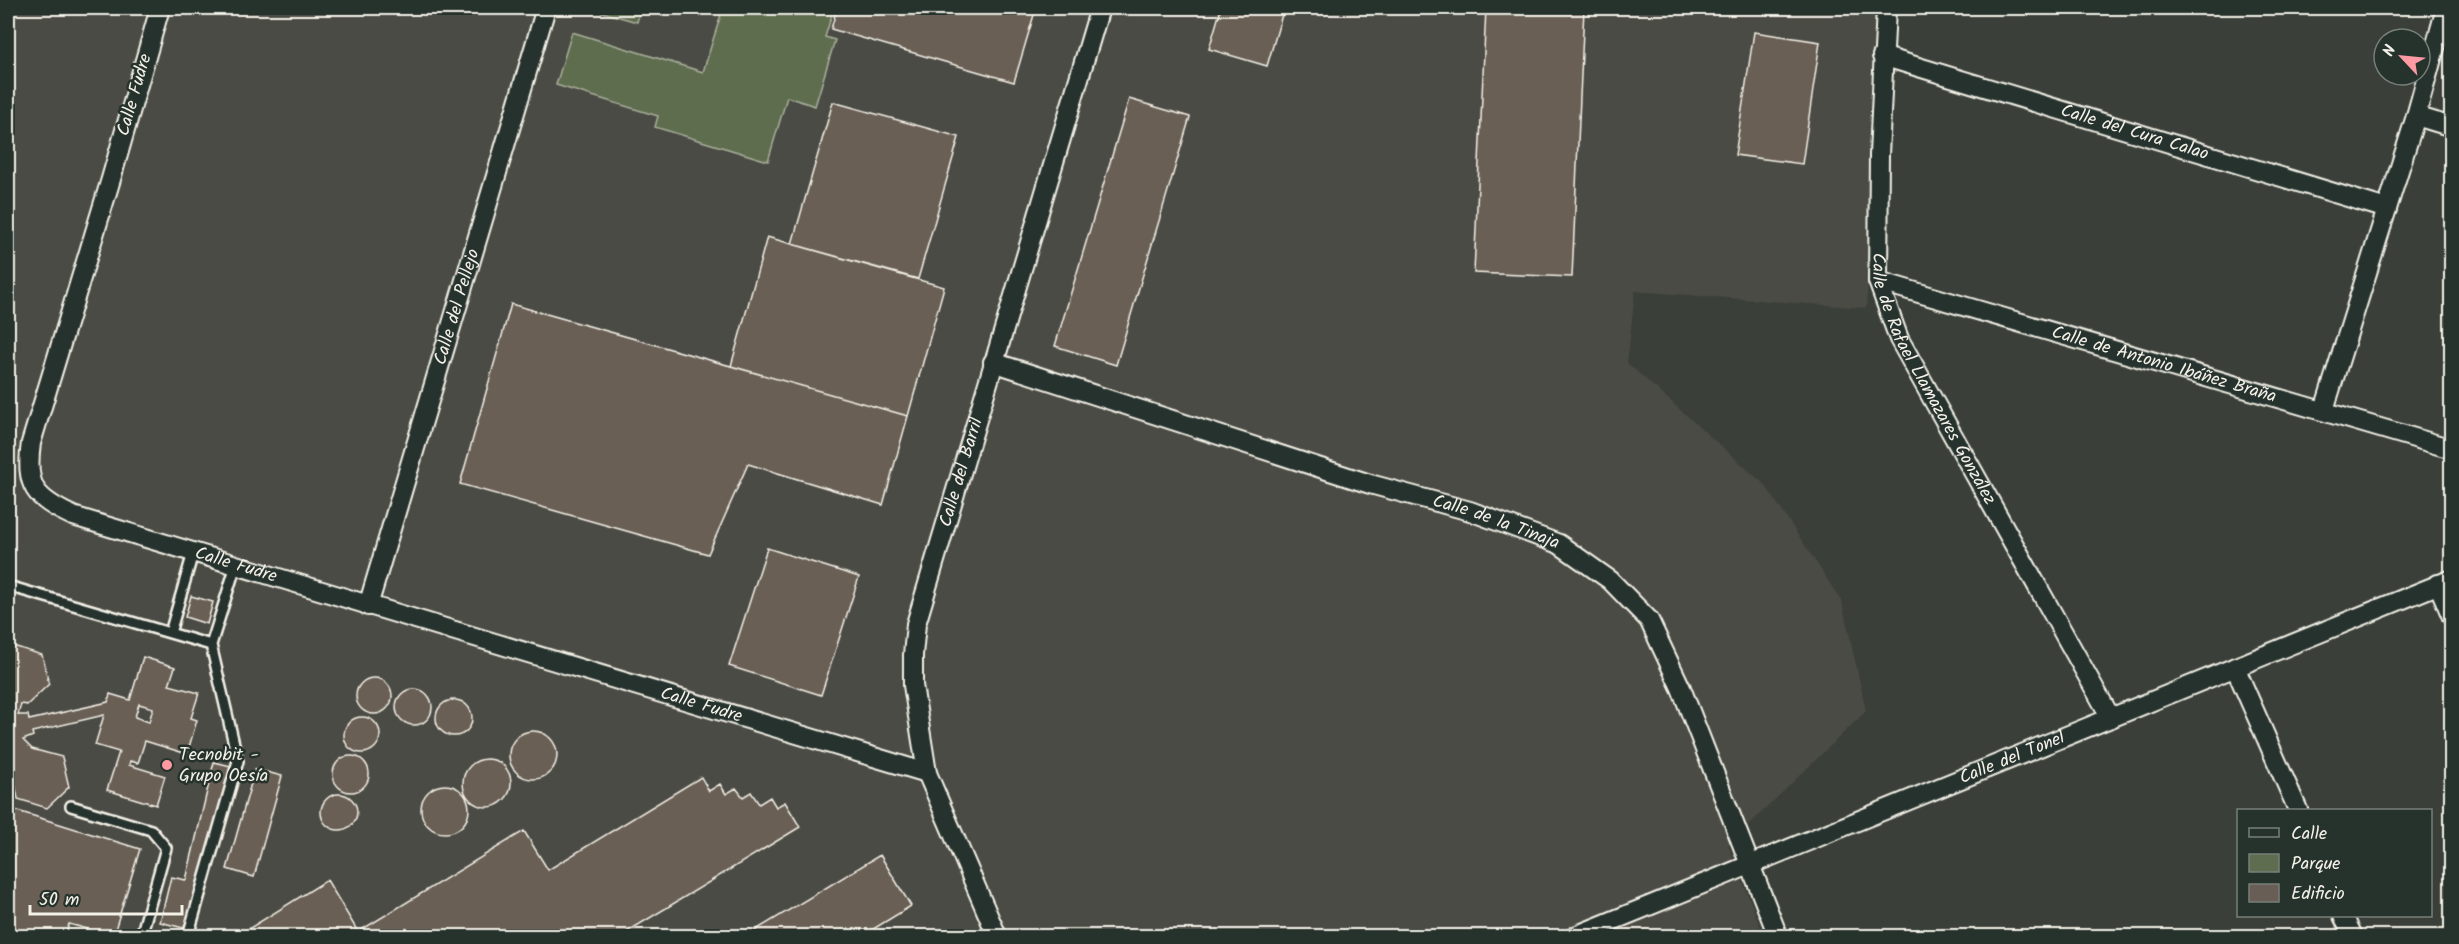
<svg xmlns="http://www.w3.org/2000/svg" width="2459" height="944" viewBox="0 0 2459 944" font-family="Kalam,sans-serif">
<rect width="100%" height="100%" fill="#3a4039"/>
<filter id="ink" filterUnits="userSpaceOnUse"><feTurbulence type="fractalNoise" baseFrequency=".0167" numOctaves="2"/><feDisplacementMap in="SourceGraphic" scale="12" xChannelSelector="R" yChannelSelector="G"/><feConvolveMatrix kernelMatrix="1 2 1 2 8 2 1 2 1" color-interpolation-filters="sRGB"/></filter>
<g filter="url(#ink)">
<path fill="#4b4c44" d="M8 8H1887L1866 308 1635 291 1627 363 1765 485 1842 602 1866 711 1728 845 1764 936H8Z"/>
<path fill="#5e6d4f" stroke="#a9af9c" stroke-width="1.5" d="M588 8H641L637 22Z
M723 8H834L825 37 835 40 815 106 787 97 768 161 655 127 658 116 556 85 572 32 703 72Z"/>
<path fill="#695e55" stroke="#f4f1e8" stroke-width="1.5" fill-rule="evenodd" d="M837 8H1036L1014 82 831 29Z
M1221 8H1284L1267 66 1209 49Z
M1486 8H1584L1572 277 1474 273Z
M1754 32 1820 42 1802 164 1735 155Z
M1129 99 1190 117 1116 365 1055 346Z
M833 102 959 137 918 279 792 244Z
M767 237 944 287 908 416 731 366Z
M511 304 908 416 883 505 748 464 708 554 460 484Z
M767 548 859 577 821 695 729 666Z
M191 596 213 602 207 624 185 617Z
M13 646 42 655 49 684 27 705 21 704 18 715H28L29 720 108 702 110 694 130 700 143 657 175 667 169 685 199 693 191 718 197 720 187 754 145 741 138 763 130 761 129 765 165 776 156 805 107 790 119 752 95 745 104 715 32 732 33 736 23 740 32 749 62 757 69 787 47 808 18 799 12 769 8 765V713L11 701 8 699V651ZM139 704 153 708 149 722 135 717Z
M356 696a18 18 0 1 1 36 0a18 18 0 1 1-36 0Z
M396 707a18 18 0 1 1 36 0a18 18 0 1 1-36 0Z
M436 718a18 18 0 1 1 36 0a18 18 0 1 1-36 0Z
M344 735a18 18 0 1 1 36 0a18 18 0 1 1-36 0Z
M509 755a24 24 0 1 1 48 0a24 24 0 1 1-48 0Z
M333 774a18 18 0 1 1 36 0a18 18 0 1 1-36 0Z
M463 783a24 24 0 1 1 48 0a24 24 0 1 1-48 0Z
M214 762 231 766 187 929 160 922 171 877 186 880Z
M255 769 282 776 254 877 227 869Z
M701 777 709 791 720 784 726 794 736 788 743 797 751 792 759 804 770 797 776 807 785 802 800 827 620 936H237L327 880 358 932 524 831 548 870Z
M421 809a24 24 0 1 1 48 0a24 24 0 1 1-48 0Z
M321 812a18 18 0 1 1 36 0a18 18 0 1 1-36 0Z
M8 808 140 849 113 936 69 924 65 936H8Z
M880 855 911 906 862 936H746Z"/>
<g fill="none" stroke-linecap="round" stroke-linejoin="round">
<g stroke="#f4f1e8" stroke-width="14">
<path id="service" d="M8 586 211 645
M170 633 193 553
M71 806 151 830 166 848 141 936
M188 936 238 761 211 645 236 565"/>
</g>
<g stroke="#f4f1e8" stroke-width="22">
<g id="minor">
<path id="s1" d="M160 8 111 179 31 443C25 486 34 498 73 516L927 773"/>
<path id="s2" d="M1886 8 1879 155 1878 281 1899 339 2111 718"/>
<path id="s3" d="M1882 56 2387 209"/>
<path d="M2416 116 2452 127"/>
<path id="s4" d="M1878 281 2452 449"/>
<path id="s5" d="M993 362 1370 484 1470 511 1559 544 1610 580 1649 620 1681 688 1778 936"/>
<path d="M2324 410 2416 116 2446 8"/>
<path d="M2438 584 2452 617"/>
<path id="s6" d="M368 606 546 8"/>
<path d="M2235 667 2298 810"/>
<path d="M2343 916 2353 936"/>
<path id="s7" d="M997 936 927 773 913 685V655L916 624 1100 8"/>
<path id="s8" d="M1575 936 2452 579"/>
</g>
</g>
<use href="#service" stroke="#26332d" stroke-width="9"/>
<use href="#minor" stroke="#26332d" stroke-width="18"/>
</g>
</g>
<circle fill="#ff9aa2" stroke="#26332d" stroke-width="2" cx="167" cy="765" r="6"/>
<g text-anchor="middle" dominant-baseline="central" stroke-width="5" stroke-linejoin="round" paint-order="stroke">
<g font-size="18" fill="#f4f1e8" stroke="#26332d">
<text transform="translate(135 95) rotate(-74)">Calle Fudre</text>
<text stroke="none"><textPath href="#s3" startOffset="264">Calle del Cura Calao</textPath></text>
<text stroke="none"><textPath href="#s6" startOffset="312">Calle del Pellejo</textPath></text>
<text stroke="none"><textPath href="#s4" startOffset="298">Calle de Antonio Ibáñez Braña</textPath></text>
<text stroke="none"><textPath href="#s2" startOffset="384">Calle de Rafael Llamazares González</textPath></text>
<text stroke="none"><textPath href="#s7" startOffset="486">Calle del Barril</textPath></text>
<text stroke="none"><textPath href="#s5" startOffset="528">Calle de la Tinaja</textPath></text>
<text stroke="none"><textPath href="#s1" startOffset="718">Calle Fudre</textPath></text>
<text stroke="none"><textPath href="#s1" startOffset="1204">Calle Fudre</textPath></text>
<text stroke="none"><textPath href="#s8" startOffset="472">Calle del Tonel</textPath></text>
</g>
<g font-size="18" fill="#f4f1e8" stroke="#26332d" text-anchor="start">
<text x="179" y="755">Tecnobit -<tspan x="179" dy="21">Grupo Oesía</tspan></text>
</g>
</g>
<rect width="2459" height="944" fill="none" stroke="#26332d" stroke-width="30"/>
<rect x="15" y="15" width="2429" height="914" fill="none" stroke="#f4f1e8" stroke-width="2" filter="url(#ink)"/>
<rect x="2237" y="809" width="195" height="108" fill="#26332d" stroke="#787f78" stroke-width="1.5"/>
<rect x="2249" y="828" width="30" height="9" fill="#26332d" stroke="#787f78" stroke-width="1.5"/>
<text x="2291" y="839" font-size="18" fill="#f4f1e8">Calle</text>
<rect x="2249" y="854" width="30" height="18" fill="#5e6d4f" stroke="#787f78" stroke-width="1.5"/>
<text x="2291" y="869" font-size="18" fill="#f4f1e8">Parque</text>
<rect x="2249" y="884" width="30" height="18" fill="#695e55" stroke="#787f78" stroke-width="1.5"/>
<text x="2291" y="899" font-size="18" fill="#f4f1e8">Edificio</text>
<g transform="translate(2402 57) rotate(296)"><circle r="28" fill="#26332d" stroke="#787f78" stroke-width="1.5"/>
<path d="M0-4.5L10 22L0 15L-10 22Z" fill="#ff9aa2"/>
<text y="-9" font-size="16" font-weight="bold" text-anchor="middle" fill="#f4f1e8">N</text>
</g>
<path d="M30 905v9h152v-9" fill="none" stroke="#f4f1e8" stroke-width="3"/>
<text x="39" y="905" font-size="18" fill="#f4f1e8" stroke="#26332d" stroke-width="4.5" paint-order="stroke">50 m</text>
</svg>
